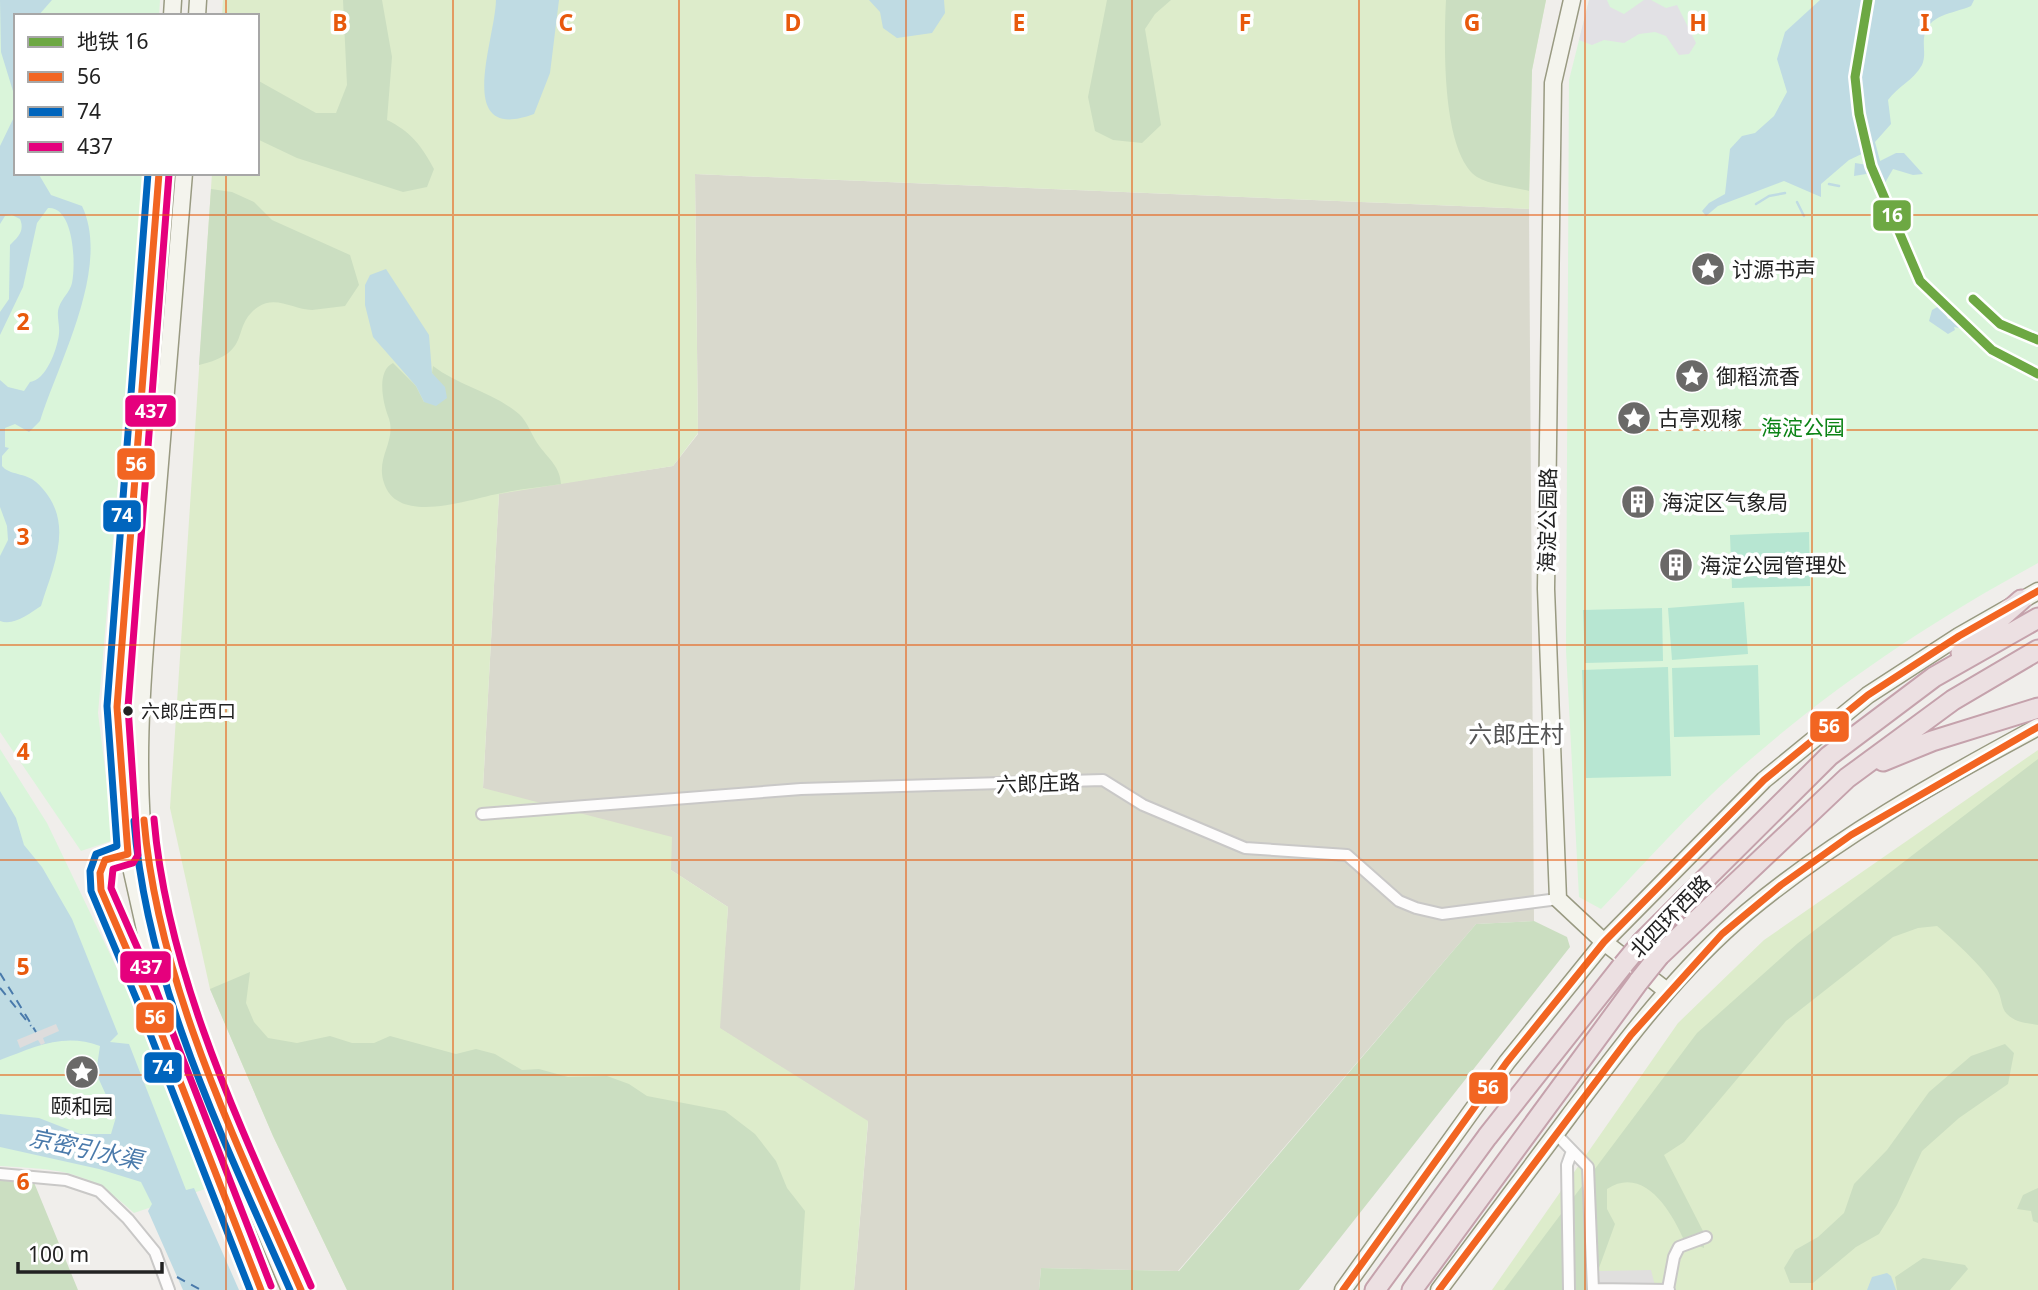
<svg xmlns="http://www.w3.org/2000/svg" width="2038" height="1290" viewBox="0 0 2038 1290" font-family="'Noto Sans','Noto Sans SC',sans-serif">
<rect width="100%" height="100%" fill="#f0eeeb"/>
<path fill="#d9d9cd" d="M695 174 1529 209 1534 921 1476 924 1178 1271 1041 1268 1039 1290H854L868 1122 719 1028 728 907 671 870 483 788 499 493 673 466 698 434Z"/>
<path fill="#ddeccb" d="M223 0H1546L1532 70 1529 209 695 174 698 433 673 466 499 494 483 788 672 837 671 870 728 907 720 1028 868 1121 854 1290H347L273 1136 210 989 170 808 212 173H257V16H222Z
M2038 750V1290H1492L1678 1023 1764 940Z"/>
<path fill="#cbdec1" d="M343 0H382L392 57 387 120C410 131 422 146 434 169L427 187 403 192 297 158 257 139V80L316 113H336L347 85Z
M1107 0H1171L1155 14 1145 29 1161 125 1142 143 1113 140 1095 131 1088 97Z
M1446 0H1546L1532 70 1529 191C1514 187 1490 185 1477 177 1441 152 1444 40 1446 0Z
M211 189 232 192 254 202 272 220 350 255 359 285 345 306C334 307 323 309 312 310 294 310 276 295 258 307 229 327 255 352 199 365Z
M393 363 416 386 424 402 437 380 432 373 433 366C459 386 493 392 519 414 528 422 532 437 540 447 549 459 560 467 561 484 541 487 521 489 502 493 472 498 398 527 384 483 375 457 398 440 388 416 383 403 376 371 393 363Z
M2038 759V1025C2027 1023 2016 1023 2007 1014 2001 1009 2002 997 1997 989 1985 969 1956 942 1937 926L1918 928 1893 937 1786 1021 1684 1142 1664 1155 1703 1231 1704 1248 1684 1240C1671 1211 1644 1165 1607 1189V1209L1615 1224 1591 1290H1504L1697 1033 1798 943Z
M1534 921 1567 937 1570 947 1299 1290H1039L1041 1268 1179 1271 1476 924Z
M250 972 246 1003 254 1022 268 1038 297 1043 330 1036 352 1043H374L390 1036 456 1054 476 1049 495 1054 522 1070 539 1069 568 1077 607 1076 629 1084 647 1096 725 1111 755 1134 776 1161 787 1188 805 1211 800 1290H347L273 1136 210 989Z
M2005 1044 2014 1053 2008 1084 1959 1118 1922 1151 1897 1205 1879 1234 1856 1247 1813 1283H1790L1784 1268 1795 1250 1818 1237 1844 1213 1854 1184 1887 1150 1929 1092 1971 1056Z
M0 1177 33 1180 78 1290H0Z
M2038 1188V1223L2033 1221 2031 1211 2017 1209 2023 1195Z
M1923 1258 1965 1265 1968 1269 1950 1290H1897L1895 1277Z"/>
<path fill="#daf5da" d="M0 0H160L159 16H16V173H145L98 713 114 840 81 851 0 732Z
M1589 0H2038V563C1929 622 1828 690 1736 772 1688 814 1645 863 1601 909L1579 897 1566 650 1569 80Z
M0 749 47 823 122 979 214 1186 134 1213C87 1169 62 1170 0 1166Z"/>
<path fill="#b7e6d2" d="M1809 532 1810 586 1732 588 1730 535Z
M1744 602 1748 654 1672 660 1668 608Z
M1662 608 1663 661 1585 663 1583 610Z
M1758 665 1760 735 1674 737 1672 668Z
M1668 667 1671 776 1586 778 1582 670Z"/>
<path fill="#e0dfde" d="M1651 1270 1656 1290H1598V1271Z"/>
<path fill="#e2e1e5" d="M1589 0H1607L1610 7 1624 14 1644 0H1651L1666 8 1677 5 1696 43 1689 54 1679 55 1666 36 1655 32 1639 34 1624 43 1604 40 1592 45 1579 40Z"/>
<path fill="#bfdbe3" d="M0 0H52L38 16H16V101L1 52Z
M496 0H559L550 73 534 114C453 144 495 41 496 0Z
M869 0H944L945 13 932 33 897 38 883 28 880 12Z
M1820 0H1974L1971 6C1953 14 1927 14 1924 38 1923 47 1926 56 1922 65 1913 81 1898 86 1888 100L1891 124 1875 142 1880 161 1896 153H1904L1923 174 1913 175 1893 169 1882 188 1871 184 1872 173 1854 176 1855 163 1874 166 1868 151 1849 160 1821 184V197L1784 181 1718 206 1706 216 1702 211 1709 203 1725 194 1730 149 1742 136 1755 133 1774 116 1787 92 1777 59 1785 32Z
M16 113V173H38L51 195 82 206C111 267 59 361 40 421L29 432 15 424 5 428V447L9 448 2 456V466C9 475 26 473 36 482 77 519 54 564 41 606 29 614 14 626 0 621V556L8 540 7 526 0 507V380L8 387 24 391 30 382C46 380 57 350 59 334 60 325 56 315 59 307 62 298 70 292 72 283 76 264 74 206 48 208L37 223 23 287 0 335V312L9 299 10 245C18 237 25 231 20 219L12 215 5 216 0 224V146Z
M386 269 429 335 432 373 445 387 447 398 436 406 424 402 416 386 373 337 365 305V285L370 275Z
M1941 305 1948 319 1958 320 1961 316 1963 320 1959 328 1954 327 1955 330 1948 334 1929 321 1932 310Z
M0 791 16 818 24 845 42 867 72 919 118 1034 110 1042 129 1044 186 1190 194 1188 239 1290H183L148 1211 152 1204 141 1182 99 1169 0 1147V1114L39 1118 80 1134H111L116 1117 96 1073 100 1046C64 1032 34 1047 0 1060Z
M1887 1273 1891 1276 1896 1290H1867L1872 1277Z"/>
<path fill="#dedddd" d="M56 1024 59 1031 43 1038 45 1043 41 1045 38 1040 20 1048 17 1040Z"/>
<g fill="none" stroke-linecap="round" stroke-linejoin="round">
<path stroke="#bfdbe3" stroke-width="2.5" d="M1829 184 1839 186
M1797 202 1804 216
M1756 204 1769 196 1785 193"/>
<path stroke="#4a7aab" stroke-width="2" stroke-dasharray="9 7" stroke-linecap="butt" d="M0 973 36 1032
M0 988 31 1026
M177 1277 201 1290"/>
<g stroke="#c9c8c7" stroke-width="14">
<path id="street" d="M482 814 801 789 1103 780 1143 805 1245 848 1347 855 1399 901 1416 908 1442 914 1558 899
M1556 1134 1588 1167 1593 1290
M0 1174 66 1180 99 1191 128 1219 155 1252 169 1290
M1593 1289 1669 1290
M1668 1289 1674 1257 1679 1247 1706 1237
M1569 1290 1567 1165 1572 1151"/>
</g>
<g stroke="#999a82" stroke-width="19">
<path id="secondary" d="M1572 0 1553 83 1546 589 1558 899 1604 942 1667 991
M172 16 173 0
M197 16 198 0
M159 173 117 707 128 854 148 943 165 995 290 1290
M184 173C173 298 163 423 153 548 144 656 131 777 149 886 161 957 190 1024 218 1091
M136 853 105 860 100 873 101 890 146 994 261 1290
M1343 1290 1507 1062 1604 942 1764 780 1868 695 1959 636 2038 591
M1439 1290C1482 1232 1526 1174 1569 1116 1623 1044 1678 970 1747 912 1836 838 1936 782 2038 727"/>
</g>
<g stroke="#c5a2ac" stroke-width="23">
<path id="highway" d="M1961 653 2021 600
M1883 761 1932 741 2038 708
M1642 942 1829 756 1934 677 2038 618
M1659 956 1847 778 1953 700 2038 650
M1375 1290 1487 1137 1623 965
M1412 1290 1639 981"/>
</g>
<use href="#street" stroke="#fdfcfc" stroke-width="10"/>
<use href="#secondary" stroke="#f4f4ed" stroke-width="16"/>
<use href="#highway" stroke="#ece0e2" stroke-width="19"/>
<g stroke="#c5a2ac" stroke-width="23" stroke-linecap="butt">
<path id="highway-bridge" d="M1623 965 1642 942
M1639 981 1659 956"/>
</g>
<use href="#highway-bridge" stroke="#ece0e2" stroke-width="19"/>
<g stroke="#fff" stroke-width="12">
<path id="bus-1" d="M159 173 117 707 128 854 105 860 100 873 101 890 146 994 261 1290
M144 820C158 984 236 1141 301 1290
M1343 1290 1507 1062 1604 942 1764 780 1868 695 1959 636 2038 591
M1439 1290 1631 1035 1722 934 1781 885 1851 835 2038 727"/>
</g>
<g stroke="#fff" stroke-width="12">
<path id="bus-2" d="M148 173 107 706 117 846 96 854 90 871 91 891 136 998 250 1290
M134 821C147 986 224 1140 290 1290"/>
</g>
<g stroke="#fff" stroke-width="12">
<path id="bus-3" d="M169 174 128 707 138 855 133 863 113 869 111 888 156 990 271 1286
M154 819C168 982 246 1138 311 1286"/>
</g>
<use href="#bus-1" stroke="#f26522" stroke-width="7"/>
<use href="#bus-2" stroke="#0065bd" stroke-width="7"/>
<use href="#bus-3" stroke="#e5007d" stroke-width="7"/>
<g stroke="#fff" stroke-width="14">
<path id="metro-1" d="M1868 0 1855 77 1859 114 1871 166 1920 281 1992 350 2038 374
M1973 299 2000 324 2038 340"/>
</g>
<use href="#metro-1" stroke="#6da843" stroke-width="9"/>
</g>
<path fill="none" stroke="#e8590c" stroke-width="2" stroke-opacity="0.55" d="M226 0V16M453 0V1290M679 0V1290M906 0V1290M1132 0V1290M1359 0V1290M1585 0V1290M1812 0V1290M226 173V1290M0 215H2038M0 430H2038M0 645H2038M0 860H2038M0 1075H2038"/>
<defs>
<g id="sight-disc" transform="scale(1.75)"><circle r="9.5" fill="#6a6968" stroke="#fff"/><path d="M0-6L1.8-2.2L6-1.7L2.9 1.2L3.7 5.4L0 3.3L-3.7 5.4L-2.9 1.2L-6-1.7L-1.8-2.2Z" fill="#fff"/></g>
<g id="building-disc" transform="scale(1.75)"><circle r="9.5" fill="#6a6968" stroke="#fff"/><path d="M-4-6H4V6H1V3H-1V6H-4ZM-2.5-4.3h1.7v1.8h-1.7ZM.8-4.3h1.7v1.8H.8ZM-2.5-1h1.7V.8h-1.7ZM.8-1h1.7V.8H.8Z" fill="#fff"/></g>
</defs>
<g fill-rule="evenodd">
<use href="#sight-disc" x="1708" y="269"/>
<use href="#sight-disc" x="1692" y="376"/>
<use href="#sight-disc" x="1634" y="418"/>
<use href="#building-disc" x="1638" y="502"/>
<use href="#building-disc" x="1676" y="565"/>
<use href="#sight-disc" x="82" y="1072"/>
</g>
<circle fill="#222" stroke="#fff" stroke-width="2.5" cx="128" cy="711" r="6"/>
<g text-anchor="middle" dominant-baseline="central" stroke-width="7" stroke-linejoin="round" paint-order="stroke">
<g font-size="19" fill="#222" stroke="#fff" text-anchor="start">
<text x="141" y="711">六郎庄西口</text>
</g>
<g font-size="21" fill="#222" stroke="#fff" text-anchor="start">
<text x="1732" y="269">讨源书声</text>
<text x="1716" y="376">御稻流香</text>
<text x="1658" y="418">古亭观稼</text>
<text x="1662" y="502">海淀区气象局</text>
<text x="1700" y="565">海淀公园管理处</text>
<text x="82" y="1106" text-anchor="middle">颐和园</text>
</g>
<g font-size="21" fill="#0c8416" stroke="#fff">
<text x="1803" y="427">海淀公园</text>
</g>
<g font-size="21" fill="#222" stroke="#fff">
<text transform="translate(1547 520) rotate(-89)">海淀公园路</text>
<text transform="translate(1038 783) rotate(-2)">六郎庄路</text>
<text transform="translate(1670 916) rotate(-46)">北四环西路</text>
</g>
<g font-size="23" font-style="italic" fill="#4a7aab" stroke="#fff">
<text transform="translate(86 1148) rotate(12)">京密引水渠</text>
</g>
<g font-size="24" fill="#555" stroke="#fff">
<text x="1516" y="733">六郎庄村</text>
</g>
</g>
<g font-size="23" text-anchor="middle" font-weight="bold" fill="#e8590c" stroke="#fff" stroke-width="7" stroke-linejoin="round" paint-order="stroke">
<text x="340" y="31">B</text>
<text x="566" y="31">C</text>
<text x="793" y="31">D</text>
<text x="1019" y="31">E</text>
<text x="1245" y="31">F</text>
<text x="1472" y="31">G</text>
<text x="1698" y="31">H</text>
<text x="1925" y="31">I</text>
<text x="23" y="330">2</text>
<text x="23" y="545">3</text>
<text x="23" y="760">4</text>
<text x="23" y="975">5</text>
<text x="23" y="1190">6</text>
</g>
<g stroke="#fff" stroke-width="2.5">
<rect x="1872" y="199" width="40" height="33" rx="7" fill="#6da843"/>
<rect x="124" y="394" width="53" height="34" rx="7" fill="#e5007d"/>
<rect x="116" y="447" width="40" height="34" rx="7" fill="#f26522"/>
<rect x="102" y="499" width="40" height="34" rx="7" fill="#0065bd"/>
<rect x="1809" y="710" width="41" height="33" rx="7" fill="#f26522"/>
<rect x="119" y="950" width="53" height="34" rx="7" fill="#e5007d"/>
<rect x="135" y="1001" width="40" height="33" rx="7" fill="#f26522"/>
<rect x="143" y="1051" width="40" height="33" rx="7" fill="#0065bd"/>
<rect x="1468" y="1071" width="41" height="34" rx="7" fill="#f26522"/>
</g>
<g font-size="19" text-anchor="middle" font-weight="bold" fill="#fff">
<text x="1892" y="222">16</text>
<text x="151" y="418">437</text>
<text x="136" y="471">56</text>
<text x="122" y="522">74</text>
<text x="1829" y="733">56</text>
<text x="146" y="974">437</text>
<text x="155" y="1024">56</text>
<text x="163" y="1074">74</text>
<text x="1488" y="1094">56</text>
</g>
<rect x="14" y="14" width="245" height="161" fill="#ffffff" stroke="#a7a7a7" stroke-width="2"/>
<rect x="28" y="37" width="35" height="10" fill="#6da843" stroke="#a7a7a7" stroke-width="2"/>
<text x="77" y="49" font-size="21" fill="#222222">地铁 16</text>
<rect x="28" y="72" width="35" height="10" fill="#f26522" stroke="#a7a7a7" stroke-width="2"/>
<text x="77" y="84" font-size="21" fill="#222222">56</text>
<rect x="28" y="107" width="35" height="10" fill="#0065bd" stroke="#a7a7a7" stroke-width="2"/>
<text x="77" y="119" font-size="21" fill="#222222">74</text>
<rect x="28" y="142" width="35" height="10" fill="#e5007d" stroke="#a7a7a7" stroke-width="2"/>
<text x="77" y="154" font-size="21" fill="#222222">437</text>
<path d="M18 1262v10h144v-10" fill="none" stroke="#222222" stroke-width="3.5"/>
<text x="28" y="1262" font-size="21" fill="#222222" stroke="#ffffff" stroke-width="5" paint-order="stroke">100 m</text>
</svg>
